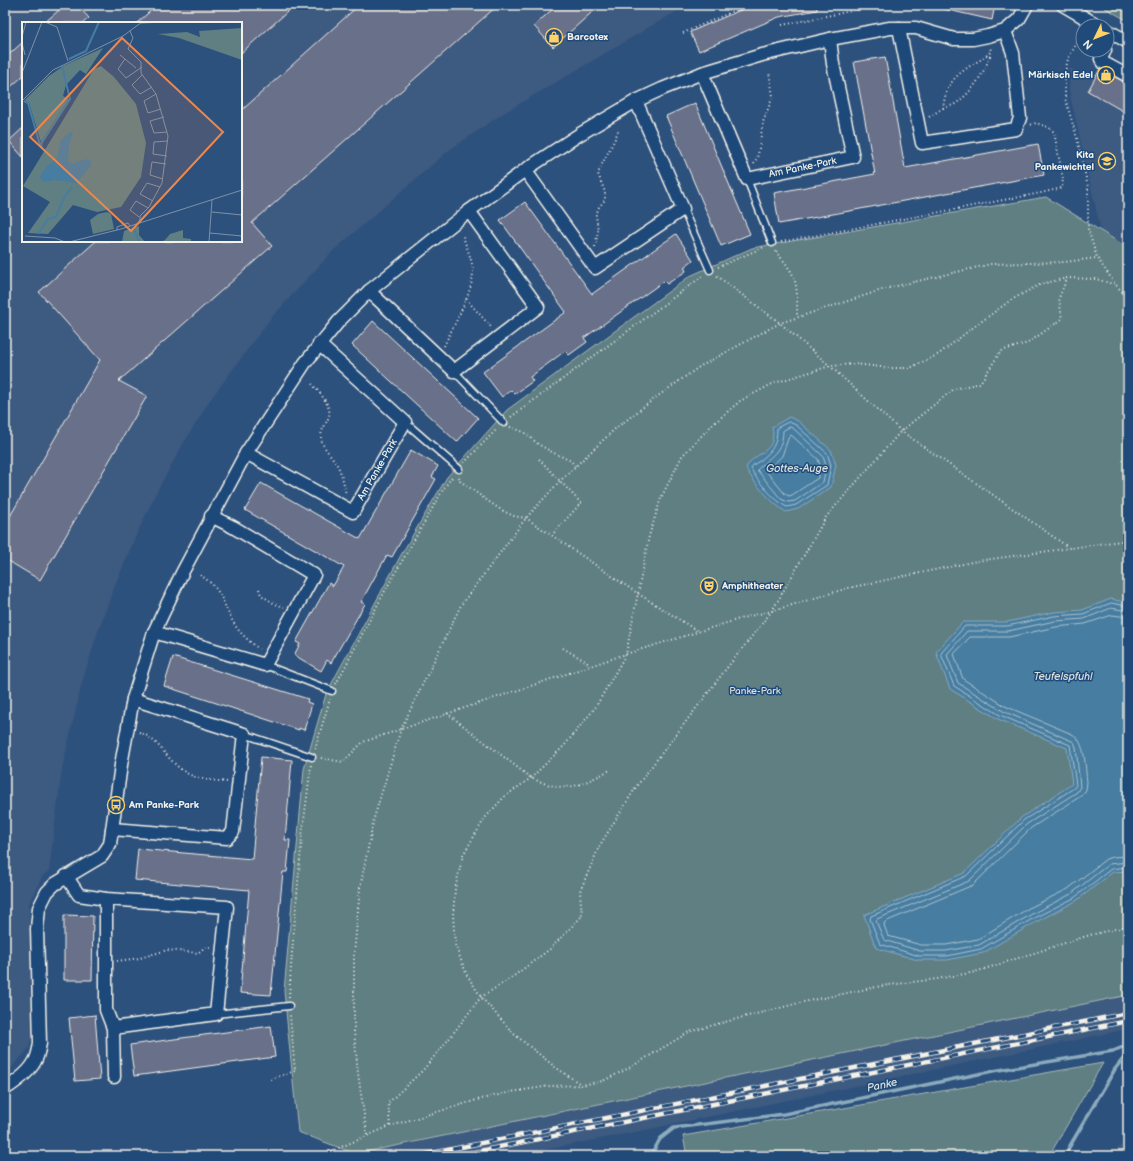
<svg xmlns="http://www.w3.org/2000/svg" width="1133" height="1161" viewBox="0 0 1133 1161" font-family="'Balsamiq Sans',sans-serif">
<rect width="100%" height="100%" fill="#2d517d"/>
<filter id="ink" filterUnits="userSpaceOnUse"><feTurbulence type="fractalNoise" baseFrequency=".025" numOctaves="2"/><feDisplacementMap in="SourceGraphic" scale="8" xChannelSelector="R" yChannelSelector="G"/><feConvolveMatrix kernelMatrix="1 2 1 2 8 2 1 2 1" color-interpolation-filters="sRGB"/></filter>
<g filter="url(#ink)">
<path fill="#3e5a81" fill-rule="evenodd" d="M5 5H687L502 114 448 151 333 251 271 318 210 400 182 446 157 491 135 538 115 585 97 634 82 683 62 769 49 871 43 875 29 903 32 1036 29 1048 12 1067 5 1072ZM23 23H241V241H23Z
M1070 68 1095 79 1101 68 1128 84V248L1101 231 1069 90Z
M1128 995V1029L640 1131 513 1156H348Z
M1128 1138V1156H1110Z"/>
<path fill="#5f7f83" stroke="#aab8b6" d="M1100 5H1128V21Z
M1046 197 1128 248V995L356 1154 298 1132 284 991 304 769 326 694 401 555 447 477 507 410 690 276 752 248Z
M1103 1063 1049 1156H687L683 1136Z"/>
<path fill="#467da1" stroke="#8cabbd" d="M789 417 798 421 831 450 836 465 831 487 798 509 786 512C773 504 752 482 746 468 754 451 778 454 772 427Z
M1111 599 1128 603V871L1113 872 1076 901 1036 922 983 953 947 960H918L876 948 864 915 964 873 1022 817 1072 784 1067 748 998 719 950 689 936 652 963 622H1007L1054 612 1082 610Z"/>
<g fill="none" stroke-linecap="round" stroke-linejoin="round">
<path stroke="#aec3cc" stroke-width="1" d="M789 422 796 425 827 453 831 465 827 485 796 505 787 507C777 503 754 478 751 468 753 464 757 463 761 460 773 450 777 444 777 428Z
M790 427 794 429 823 456 826 466 823 482 795 501 788 502 781 499 757 470C769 457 783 452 783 431Z
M791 435 818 459 820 466 818 478 792 495 789 496 785 494 766 471 782 456 789 436Z
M1128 606 1111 603 1083 614 1054 616 1007 626H965L942 652 941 654 954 686 1000 715 1070 745 1076 785 1074 788 1024 820 966 876 871 916 870 919 880 944 919 956H947L981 949 1034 918 1074 898 1111 869 1128 867
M1128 611 1111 608 1084 619 1055 621 1008 631H967L948 653 947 655 958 683 1003 711 1074 742 1076 747 1080 787 1077 792 1027 824 969 881 877 919 876 921 884 940 920 951H946L979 945 1032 914 1071 894 1109 864 1128 862
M1128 617 1112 615 1085 624 1056 627 1009 637H970L954 654 963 679 1005 706 1072 734C1086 741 1085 768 1087 782L1086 790 1081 796 1031 828 973 885 885 922 884 925 888 936 921 945H946L978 939 1029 908 1068 889 1106 859 1112 857 1128 856"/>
<path stroke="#8cabbd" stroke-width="3.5" d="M651 1156 660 1139 674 1128 784 1114 993 1071 1113 1051 1128 1045
M1064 1156 1115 1069 1126 1055"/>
</g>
<path fill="#676f8a" stroke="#f4f1e8" d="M65 5H77L89 18 83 23H44Z
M157 5H295L241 53V23H137Z
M359 5H498L252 223 272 246 119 381 147 396 40 580 5 559V525L100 360 39 292 96 241H241V111Z
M557 5H600L553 47 534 26Z
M752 5H817V10L779 17 699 51 690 32Z
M944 5H995L992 20 944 9Z
M23 42V76L5 92V58Z
M885 57 905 168 1038 144 1044 175 779 224 774 193 875 174 854 62Z
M1100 69 1128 84V114L1088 91Z
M695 103 750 234 721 246 666 116Z
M23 128V157L9 141Z
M525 202 592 294 676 234 693 260 684 267 686 271 667 284 664 281 584 338 587 342 569 355 565 351 530 377 533 381 515 394 511 390 502 397 483 372 566 312 500 220Z
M373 321 478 418 457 442 352 345Z
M411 450 438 466 432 477 436 479 392 557 387 555 361 602 365 604 331 663 327 660 321 671 294 655 300 644 296 642 329 583 333 586 344 567 245 510 261 483 360 539Z
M173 657 308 699 307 702 312 704 304 730 299 728V730L164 686Z
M261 757 292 760 285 840H290L287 872H283L271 995 240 993 249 890 135 880 138 849 252 859Z
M64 915 93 916 92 980H64Z
M95 1015 100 1079 75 1081 69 1018Z
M271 1026 275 1057 134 1076 130 1045Z"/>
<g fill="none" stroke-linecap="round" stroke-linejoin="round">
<g stroke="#f4f1e8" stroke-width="9">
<path id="lane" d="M747 179 772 243
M683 209 710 270
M454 371 504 423
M405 422 459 469
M265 665 332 691
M244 734 312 757
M216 1014 289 1006"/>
</g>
<g stroke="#f4f1e8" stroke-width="15">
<g id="street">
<path d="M1063 5 1099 26"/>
<path d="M899 28 922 143 1016 129 1020 118 1013 53 1005 31"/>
<path d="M1107 30 1128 42"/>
<path d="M1105 50 1101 59 1104 63 1128 76"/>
<path id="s1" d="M702 73 747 179 853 157 833 64 830 39"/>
<path d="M525 170 595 268 683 209 636 101"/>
<path d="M369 291 454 371 538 307 469 211"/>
<path id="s2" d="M246 453 353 512 405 422 319 344"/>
<path d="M154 632 265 665 314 575 233 527 211 516"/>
<path d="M112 829 227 838 233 832 244 734 133 699"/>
<path d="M66 876 79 895 106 899 227 907 216 1014 113 1028"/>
<path d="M106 899V1010L113 1028 114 1077"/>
<path d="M5 1089C16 1082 29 1073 35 1061 38 1056 39 1049 40 1043L37 929 39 908 47 892 55 884 102 856 110 844 121 765 133 699 154 632 182 573 246 453 305 363 339 321 369 291 469 211 525 170 580 134 636 101 662 89 702 73 762 55 830 39 890 28H916L954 39H973L988 36 1005 31 1019 19 1027 5"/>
</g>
</g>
<path stroke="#f4f1e8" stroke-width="2" stroke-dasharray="1 3" stroke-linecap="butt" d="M782 25 881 5
M1083 32 1068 59 1065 72V98L1077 138 1088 187V229L1097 258 1116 285 1128 298
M683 33 748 5
M943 108C946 107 951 106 955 104 972 93 985 72 991 53
M929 117 943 108C946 85 953 77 973 64 980 60 986 57 991 51L990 47
M754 164 758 155 763 122 773 96 769 72
M781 242 1041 193 1062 188 1063 179 1054 132 1048 127 1036 123 1030 125
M595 247 598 231 596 215 599 207 605 200V192L598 174C603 159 613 146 618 131
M776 251C779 257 785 261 788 267 799 281 797 300 797 317
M718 267 764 247
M717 276 780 323 830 366 901 431 1068 547
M466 299 491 327
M444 346C453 326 474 291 473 270 472 259 466 247 463 236
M312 384C318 391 327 400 329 410 332 420 317 430 322 442 325 450 332 456 336 463 342 473 344 484 346 495
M511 417 704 275
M510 427 524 432 538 444 552 452 571 461 575 466
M539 459 581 503 552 535
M464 463 497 429
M459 477 460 481C477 492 494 508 514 516 518 517 522 517 526 518L637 593 699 632
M200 575C222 589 221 600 232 620 238 632 249 641 259 649
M259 589 261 595 275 604 284 607
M563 648 587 662 589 666
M336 684 386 589 444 488 453 476
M447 713 531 778C567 794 577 787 610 770
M139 732C159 739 167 761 185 772 197 780 213 780 227 782
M315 749 330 699
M321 758 343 762 363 742 626 654 746 617 772 611 848 588 977 561 1128 540
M117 961 140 958 167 950 198 953 205 947H210
M289 997 292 953 302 836 311 765
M271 1079 295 1071 290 1015
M582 1085 555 1067 514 1034 481 997 467 975 455 945 453 915 455 889 463 855 485 818 504 797 531 778 564 746 595 708 626 654 649 536 661 498 682 456 711 426 740 401 774 383 830 366 855 364 890 368H910L939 354 971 329 1011 300 1041 284 1067 278 1096 279 1116 285
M390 1126 388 1103 423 1070 448 1040 481 997 511 978 550 949 582 916 580 891 600 845 636 787 726 669 772 611 826 517 901 431 954 389 980 383 1001 351 1028 343 1062 319 1059 298 1067 278
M367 1135 358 1073 354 1031V955L360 888 374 818 401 729 461 605 526 518 560 481 616 428 658 396 699 367 780 323 888 288 991 264 1065 262 1097 258
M320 1156 390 1126 477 1100 511 1092 550 1086 582 1085 603 1081 631 1067 689 1032 717 1024 803 1002 881 986 937 979 975 972 1090 935 1128 926"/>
<use href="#lane" stroke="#1f4a7a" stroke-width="6"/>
<use href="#street" stroke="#1f4a7a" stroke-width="12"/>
<g stroke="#f4f1e8" stroke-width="4.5">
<path id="rail" d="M417 1156 1128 1013
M454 1156 1128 1021"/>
</g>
<use href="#rail" stroke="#1f4a7a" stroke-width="3" stroke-dasharray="9" stroke-linecap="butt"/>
</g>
</g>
<defs>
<g id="shop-ring" transform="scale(0.9)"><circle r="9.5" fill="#1f4a7a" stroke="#ffd166" stroke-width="1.5"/><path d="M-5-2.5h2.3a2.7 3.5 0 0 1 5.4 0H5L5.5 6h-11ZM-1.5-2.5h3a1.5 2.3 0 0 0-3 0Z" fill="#ffd166"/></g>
<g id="school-ring" transform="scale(0.9)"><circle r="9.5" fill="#1f4a7a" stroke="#ffd166" stroke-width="1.5"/><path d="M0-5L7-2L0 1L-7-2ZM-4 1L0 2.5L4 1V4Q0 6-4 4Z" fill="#ffd166"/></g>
<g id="theatre-ring" transform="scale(0.9)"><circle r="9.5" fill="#1f4a7a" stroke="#ffd166" stroke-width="1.5"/><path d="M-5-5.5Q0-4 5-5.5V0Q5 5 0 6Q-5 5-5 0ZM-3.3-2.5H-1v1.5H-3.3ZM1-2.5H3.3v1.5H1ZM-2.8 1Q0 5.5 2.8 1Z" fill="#ffd166"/></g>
<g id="bus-ring" transform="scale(0.9)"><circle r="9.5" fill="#1f4a7a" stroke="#ffd166" stroke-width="1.5"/><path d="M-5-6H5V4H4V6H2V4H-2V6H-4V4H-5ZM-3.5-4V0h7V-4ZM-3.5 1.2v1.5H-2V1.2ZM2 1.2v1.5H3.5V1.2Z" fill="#ffd166"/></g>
</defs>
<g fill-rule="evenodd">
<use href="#shop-ring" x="554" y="37"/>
<use href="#shop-ring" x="1106" y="75"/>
<use href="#school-ring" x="1107" y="161"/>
<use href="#theatre-ring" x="709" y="586"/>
<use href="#bus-ring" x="116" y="805"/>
</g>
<g text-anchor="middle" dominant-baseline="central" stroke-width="3" stroke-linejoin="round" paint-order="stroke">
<g font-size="10" font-weight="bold" fill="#f4f1e8" stroke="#1f4a7a" text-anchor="start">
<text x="567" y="37">Barcotex</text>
<text x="1093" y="75" text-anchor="end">Märkisch Edel</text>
<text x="1094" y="155" text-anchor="end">Kita<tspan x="1094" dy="12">Pankewichtel</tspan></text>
<text x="722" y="586">Amphitheater</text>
<text x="129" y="805">Am Panke-Park</text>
</g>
<g font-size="10" fill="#f4f1e8" stroke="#1f4a7a">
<text stroke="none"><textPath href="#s1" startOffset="172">Am Panke-Park</textPath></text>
<text stroke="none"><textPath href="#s2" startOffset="171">Am Panke-Park</textPath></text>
</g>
<g font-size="10" fill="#dee0d9" stroke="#1f4a7a">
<text x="755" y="691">Panke-Park</text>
</g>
<g font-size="11" font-style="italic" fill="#dae0dd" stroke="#1f4a7a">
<text x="797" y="468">Gottes-Auge</text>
<text x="1063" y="676">Teufelspfuhl</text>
<text transform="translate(882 1085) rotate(-12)">Panke</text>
</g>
</g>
<g transform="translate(22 22)">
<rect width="220" height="220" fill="#2d517d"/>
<path d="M220 6V38L157 16 136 12 165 10 178 15 177 9ZM81 26 64 52 58 48 44 63 41 74 47 77 19 120 7 81 3 78 27 54 43 43ZM79 44 92 55 114 82 124 121 119 155 99 185 75 190 51 183 26 212 6 211 28 180 1 164 72 47ZM85 190 89 192 92 207 71 212 68 198 76 192ZM117 204V213L123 220H100L102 209ZM161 208V216L169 217V220H138L143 218 148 212Z" fill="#5f7f83"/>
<path d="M48 110 51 111 47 123 46 140 50 142 64 137 69 139V143L55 161 34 158 22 160 18 156 20 151 25 144 35 136 39 118Z" fill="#467da1"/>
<path fill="none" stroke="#467da1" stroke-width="2" d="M47 37 64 29 77 0M2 79 6 81 18 123M20 126 19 122 48 77 40 44M112 206 117 220M16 212 26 197 34 195 42 176 50 165"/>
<path fill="none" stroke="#7d91a8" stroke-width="1" d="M23 0 35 5 46 39M119 1 145 0M108 9 111 16 106 27 119 40V51L134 72 146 114 140 161 127 185 118 194V201M0 15 4 0M0 21 3 33M98 33 114 46M103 37 96 47 104 56 120 45M0 51 20 0M120 53 110 63 118 72 130 65M134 72 122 79 126 91 139 87M0 79 31 48 101 14 120 0M142 95 128 99 132 111 145 110M145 134 131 132 132 120 146 119M141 157 128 153 130 140 144 142M131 179 118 172 125 161 138 165M190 190 220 193M117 195 108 188 114 179 126 186M95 208V205L106 201 108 204M188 211 220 214M3 214 33 216 43 220M47 220 99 207 220 168M187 220 190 178"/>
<path fill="#ec874e" fill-opacity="0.15" stroke="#ec874e" stroke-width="2" d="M100 16 201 110 109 209 8 115Z"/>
<rect width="220" height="220" fill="none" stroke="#f4f1e8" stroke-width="2"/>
</g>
<rect width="1133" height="1161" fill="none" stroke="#1f4a7a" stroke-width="20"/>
<rect x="10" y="10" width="1113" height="1141" fill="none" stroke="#f4f1e8" stroke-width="1.5" filter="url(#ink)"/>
<g transform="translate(1095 38) rotate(227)"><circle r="19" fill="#1f4a7a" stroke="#748da6"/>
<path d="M0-3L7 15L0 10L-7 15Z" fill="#ffd166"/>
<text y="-6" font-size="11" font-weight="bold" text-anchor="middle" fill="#f4f1e8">N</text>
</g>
</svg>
